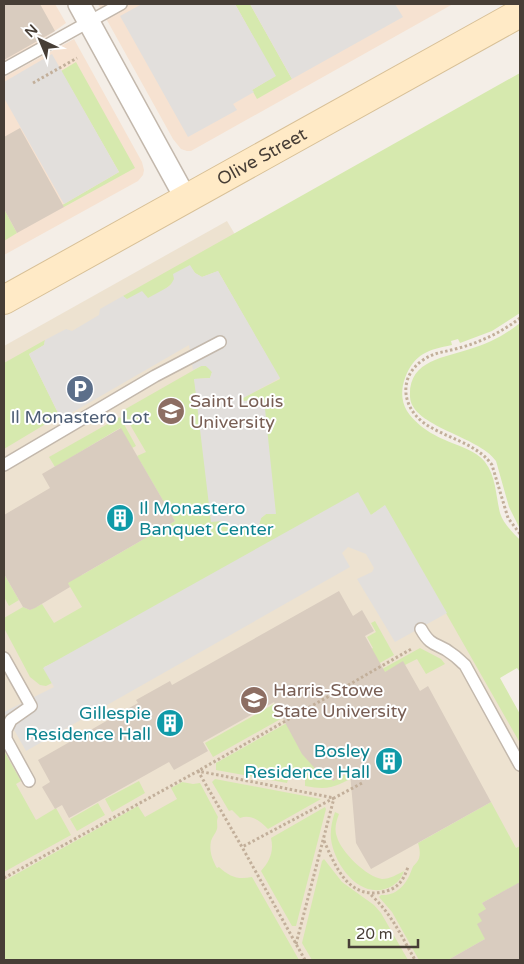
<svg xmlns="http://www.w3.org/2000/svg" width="524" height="964" viewBox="0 0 524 964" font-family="'Varela Round',sans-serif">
<rect width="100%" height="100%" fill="#f4eee7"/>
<path fill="#f6e2d1" d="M4 4H55L66 23 38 43 4 61Z
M98 4H453L191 151H187L181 149 173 139Z
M74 39 142 162 144 170 143 175 138 181 4 255V77Z"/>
<path fill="#ede2d0" d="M227 221 378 476 520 729V960H4V346Z"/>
<path fill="#d6e9ae" d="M235 4H250L292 79 257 99 252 90 275 76Z
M76 62 135 168 64 207 62 205 64 204 119 172 61 71Z
M520 73V313L492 331 460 343 458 339 451 341 452 345C428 350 415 353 405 378 401 389 401 401 407 411 420 430 439 438 460 446 469 450 479 454 485 462 496 476 496 497 500 513 503 523 513 533 520 540V672L517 668 500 678 520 714V743L385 506 371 515 44 667 52 683 46 686 40 685 30 677 4 628V618L23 607 30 610 42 604 54 623 82 607 60 570 82 575 175 521 137 456 146 452 122 411 201 366C207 365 209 367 212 372L210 378 194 379 223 521 228 524 232 532 258 528 261 518 266 514 264 400 244 401 241 399 280 379 218 271 202 277 195 273 190 266C177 277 164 295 146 299 140 300 133 299 126 299L123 296Z
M4 209 17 233 4 241Z
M520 323V529L509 507 496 461C479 436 412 427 410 397 408 360 444 358 470 349 488 344 505 335 520 323Z
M45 340 44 345 29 354 58 413 49 422 4 449V363Z
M120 417 136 446 132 448 120 428 55 467 49 457Z
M4 574 19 600 9 606 4 597Z
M375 621 394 655 213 757 205 743 373 648 367 637 376 632 371 623Z
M420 648 441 659 445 664 426 674 417 659 405 665 403 662 325 706 323 702Z
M317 706 320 774 326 769 333 781 356 769 359 774C337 786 331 791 305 786V779L289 776 287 783 216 770V763Z
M4 751 21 781 16 784 36 820 56 808 71 835 4 872Z
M215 779 321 799 268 829C260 821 252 814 240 818L232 810 229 811 212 782Z
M139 781 145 793 112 812 105 799Z
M182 782 193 784 200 783 218 817C216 822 218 825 217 829 216 833 212 837 211 841 209 851 212 859 217 868L219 867C230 877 238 880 252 877L299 960H4V881L138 806 145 817 177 799 171 788Z
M491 802 516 848 520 846V885L519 883 482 903 486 909 482 921 485 939 448 960H419L392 912 379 897 381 895C398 896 407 883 412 869 414 864 414 866 417 862 421 857 420 849 418 843Z
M98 803 105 815 77 831 70 819Z
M325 807 326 809 296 926H292L261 871C270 861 274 851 271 838Z
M335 812 339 814C336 822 334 829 337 837 341 852 367 877 382 879 390 879 398 874 404 871 401 880 395 886 385 889 357 897 334 863 331 839 330 830 332 821 335 812Z
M324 859 342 882 374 905 381 913 408 960H312L302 943 322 861Z"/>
<path fill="#e2dfdc" d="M142 4H235L276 76 252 90 254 92 233 104 237 110 188 137 120 16Z
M250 4H395L403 17 292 79Z
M52 54 119 172 64 204 4 98V82Z
M190 265 195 273 202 277 218 271 280 378 241 399 244 401 264 399 276 514H266L261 518 258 528 232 532 228 524 223 521 211 522 194 379 210 378 212 372 206 366H201L193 370 189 345 61 419 29 354 44 345 45 340 66 329 72 331 99 315 100 309 123 296 127 299 142 291 148 298 170 286 174 279 173 274Z
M358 492 371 515 385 505 447 613 395 642 357 579 372 572 374 568 366 554 348 547 342 553 350 567 26 751 4 712 54 687 43 668Z"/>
<path fill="#d9ccbf" d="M4 4H40L55 31 4 60Z
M20 128 64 207 17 233 4 209V137Z
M121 428 175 521 68 583 70 587 35 608 30 610 23 607 4 574V515L50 488 42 474Z
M339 591 353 616 362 610 374 631 365 636 385 672 403 661 420 691 428 686 491 802 371 869 356 843 350 772 333 781 326 769 320 774 302 754 274 702 203 742 208 751 174 770 169 762 69 818 62 805 55 809 42 787 50 782 38 760 138 703 136 700 170 681 172 685Z
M520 882V960H448L485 939 477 924 482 921 478 914 486 909 482 903Z"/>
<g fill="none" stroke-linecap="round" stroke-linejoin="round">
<g stroke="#c3b8ac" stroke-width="14">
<path id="lane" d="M4 69 121 4
M4 465 155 376 220 342
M421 629C432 649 438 642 452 654 457 657 460 661 465 665L520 765
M4 658 31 706 11 720 6 730V739L29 781"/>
</g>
<g stroke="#c3b8ac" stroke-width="24">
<path id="street" d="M79 4 186 199"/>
</g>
<g stroke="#d8c097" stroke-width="30">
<g id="secondary">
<path id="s1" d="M4 300 520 13"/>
</g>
</g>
<path stroke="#c2af9a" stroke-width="3" stroke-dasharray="2.5 2.5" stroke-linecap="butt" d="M33 83 77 58
M520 318C502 332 481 342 459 348 446 352 434 352 423 360 398 377 402 407 424 423 445 438 477 443 492 465L508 518 520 534
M324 841C336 867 348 899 382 892 398 889 403 881 408 867
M4 878 198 771 334 798 242 847
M371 895C391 913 402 937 415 960
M296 944 334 798 364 782
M305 960 242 847 198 771 413 648"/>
<use href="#lane" stroke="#fff" stroke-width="11"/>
<use href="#street" stroke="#fff" stroke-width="21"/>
<use href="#secondary" stroke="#ffeac6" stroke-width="28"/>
</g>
<defs>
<g id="parking-disc" transform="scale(1.4375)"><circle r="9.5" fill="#5c6f8a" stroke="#fff"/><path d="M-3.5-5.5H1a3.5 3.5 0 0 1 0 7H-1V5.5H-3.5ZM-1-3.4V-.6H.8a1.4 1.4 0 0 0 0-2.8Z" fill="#fff"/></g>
<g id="university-disc" transform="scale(1.4375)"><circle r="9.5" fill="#8d6e63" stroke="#fff"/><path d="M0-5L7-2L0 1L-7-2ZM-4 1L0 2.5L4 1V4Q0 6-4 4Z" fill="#fff"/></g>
<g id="building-disc" transform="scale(1.4375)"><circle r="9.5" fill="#0f9aa8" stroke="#fff"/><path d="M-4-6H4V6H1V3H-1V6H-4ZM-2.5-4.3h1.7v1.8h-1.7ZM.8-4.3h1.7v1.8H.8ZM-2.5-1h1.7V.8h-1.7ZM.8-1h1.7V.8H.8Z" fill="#fff"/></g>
</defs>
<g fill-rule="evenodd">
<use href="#parking-disc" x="80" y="389"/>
<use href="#university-disc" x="171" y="411"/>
<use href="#building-disc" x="120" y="518"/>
<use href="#university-disc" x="254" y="700"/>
<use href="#building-disc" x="170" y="723"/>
<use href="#building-disc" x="389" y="761"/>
</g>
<g text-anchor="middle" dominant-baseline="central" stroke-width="4" stroke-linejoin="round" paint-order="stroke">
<g font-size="18" fill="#473e36" stroke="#fff">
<text stroke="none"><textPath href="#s1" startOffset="295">Olive Street</textPath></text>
</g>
<g font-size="18" fill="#785e54" stroke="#fff" text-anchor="start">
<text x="190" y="401">Saint Louis<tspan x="190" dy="21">University</tspan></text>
<text x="273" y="690">Harris-Stowe<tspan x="273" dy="21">State University</tspan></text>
</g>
<g font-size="18" fill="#4e5e75" stroke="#fff">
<text x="80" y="417">Il Monastero Lot</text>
</g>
<g font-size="18" fill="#0d838f" stroke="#fff" text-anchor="end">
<text x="139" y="508" text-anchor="start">Il Monastero<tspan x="139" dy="21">Banquet Center</tspan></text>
<text x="151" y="713">Gillespie<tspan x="151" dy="21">Residence Hall</tspan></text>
<text x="370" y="751">Bosley<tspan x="370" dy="21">Residence Hall</tspan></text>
</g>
</g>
<rect width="524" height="964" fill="none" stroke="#473e36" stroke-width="10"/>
<g transform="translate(40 40) rotate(316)" stroke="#ffffff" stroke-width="4" paint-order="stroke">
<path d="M0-4L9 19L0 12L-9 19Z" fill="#473e36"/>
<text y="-8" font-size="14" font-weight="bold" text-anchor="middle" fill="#473e36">N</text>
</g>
<path d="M349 939v8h69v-8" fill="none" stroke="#473e36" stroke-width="2.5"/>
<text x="356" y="939" font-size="15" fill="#473e36" stroke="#ffffff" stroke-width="4" paint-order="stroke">20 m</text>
</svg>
